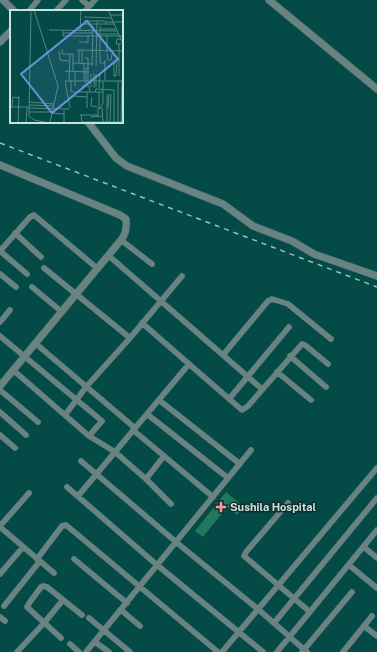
<svg xmlns="http://www.w3.org/2000/svg" width="377" height="652" viewBox="0 0 377 652" font-family="'Public Sans',sans-serif">
<rect width="100%" height="100%" fill="#044a46"/>
<path fill="#20795e" d="M226 492 244 507 237 515 227 507 203 537 195 531Z"/>
<g fill="none" stroke-linecap="round" stroke-linejoin="round">
<g stroke="#2b6965" stroke-width="6">
<path id="minor" d="M82 0 89 6
M29 11 38 0
M56 11 66 0
M85 11 95 0
M15 233 41 257
M121 240 152 264
M0 251 30 217 34 215 98 269
M0 251 27 274
M109 256 262 389
M44 268 130 338
M0 274 16 287
M32 287 62 312
M0 322 10 310
M0 336 102 421 89 436
M35 343 135 428
M223 355 268 301 272 299 288 304 331 339
M290 356 326 387
M189 364 242 410 248 406 302 344 305 345 328 364
M13 370 89 436 115 452 146 479 164 456
M277 372 311 400
M0 390 38 422
M229 399 289 327
M159 400 240 464
M0 412 26 435
M147 414 228 478
M65 415 86 387 130 338 182 276
M133 430 213 497
M0 435 15 448
M81 461 176 542 259 610 307 652
M146 479 171 504
M67 487 157 565 263 652
M78 496 189 364 142 323
M288 503 246 552 244 556 310 612
M0 526 29 493
M0 527 54 573
M364 547 377 558
M37 559 62 526 66 525 218 652
M74 559 127 603
M349 565 377 588
M0 574 23 547
M4 606 40 561
M121 610 140 626
M0 617 5 621
M89 618 130 652
M274 623 377 498
M364 626 377 636
M61 638 27 607 30 602 41 587 43 586 47 587 82 615
M95 642 109 652
M70 644 79 652
M17 652 44 623 63 600
M86 652 251 450
M222 652 377 468
M277 652 377 530
M302 652 352 592
M343 652 372 616"/>
</g>
<g stroke="#2b6965" stroke-width="8">
<path id="tertiary" d="M3 0 14 11
M269 0 377 89
M0 42 11 31
M88 122 116 158 127 166 223 204 253 226 292 241 314 254 377 276
M0 165 120 215 126 219C127 227 126 234 121 240L0 386"/>
</g>
<use href="#minor" stroke="#6a8280" stroke-width="5.5"/>
<use href="#tertiary" stroke="#6a8280" stroke-width="7"/>
<path stroke="#9ac1bd" stroke-width="1.5" stroke-dasharray="5 5" stroke-linecap="butt" d="M0 143 377 287"/>
</g>
<path fill="#f39aa9" stroke="#122b29" stroke-width="1.5" d="M219 501h4v4h4v4h-4v4h-4v-4h-4v-4h4z"/>
<g text-anchor="middle" dominant-baseline="central" stroke-width="3" stroke-linejoin="round" paint-order="stroke">
<g font-size="11" font-weight="bold" fill="#c7e4e1" stroke="#122b29" text-anchor="start">
<text x="230" y="507">Sushila Hospital</text>
</g>
</g>
<g transform="translate(10 10)">
<rect width="113" height="113" fill="#044a46"/>
<path fill="none" stroke="#528884" stroke-width="1" d="M21 0 19 106 24 110 40 113M24 0 48 76 40 112M98 0 113 34M100 5H113M74 7 101 8M74 11H95L96 14M96 12H113M74 14H104M90 16V53H95M90 19H106M39 20 107 21M53 21V26H113M70 21 71 0M53 23H82M90 24H108M111 29H107L106 34H111M69 32H78V25M52 39V44H63V53M67 40 113 41M69 40V53M72 40V54M49 41 50 50 59 51M97 43V26M97 44 98 50H101L102 44M75 48H78V71M82 56 83 16M86 56 87 11M55 61 79 62M63 62V53L83 54M65 62V76M104 66H106L107 51M104 66V51M109 66V34M59 70 60 44M61 70V82H93M74 71V54M95 71V50M72 76H79L80 82M76 76V58H79M81 77V64M86 77V64M84 78V64M89 78 90 64M85 82 86 79 104 80V112M63 86 77 87M82 87 81 96 87 97M19 92 44 94M19 95 43 96M0 97H19M2 97 3 87 9 88M19 98 59 99M60 98 55 71H113M77 98V82M92 98 93 112M98 98 99 84M89 99V82M54 100V113M19 102H41M41 103 54 104M70 105H88M71 105 72 112H113M88 106V99L91 98 93 92V71M80 107 93 106M97 112V84M100 112 101 84M108 112V71M111 112 112 71M8 113 9 86M16 113 17 97"/>
<path fill="#6a92dc" fill-opacity="0.15" stroke="#6a92dc" stroke-width="2" d="M77 11 108 49 42 103 11 64Z"/>
<rect width="113" height="113" fill="none" stroke="#c7e4e1" stroke-width="2"/>
</g>
</svg>
